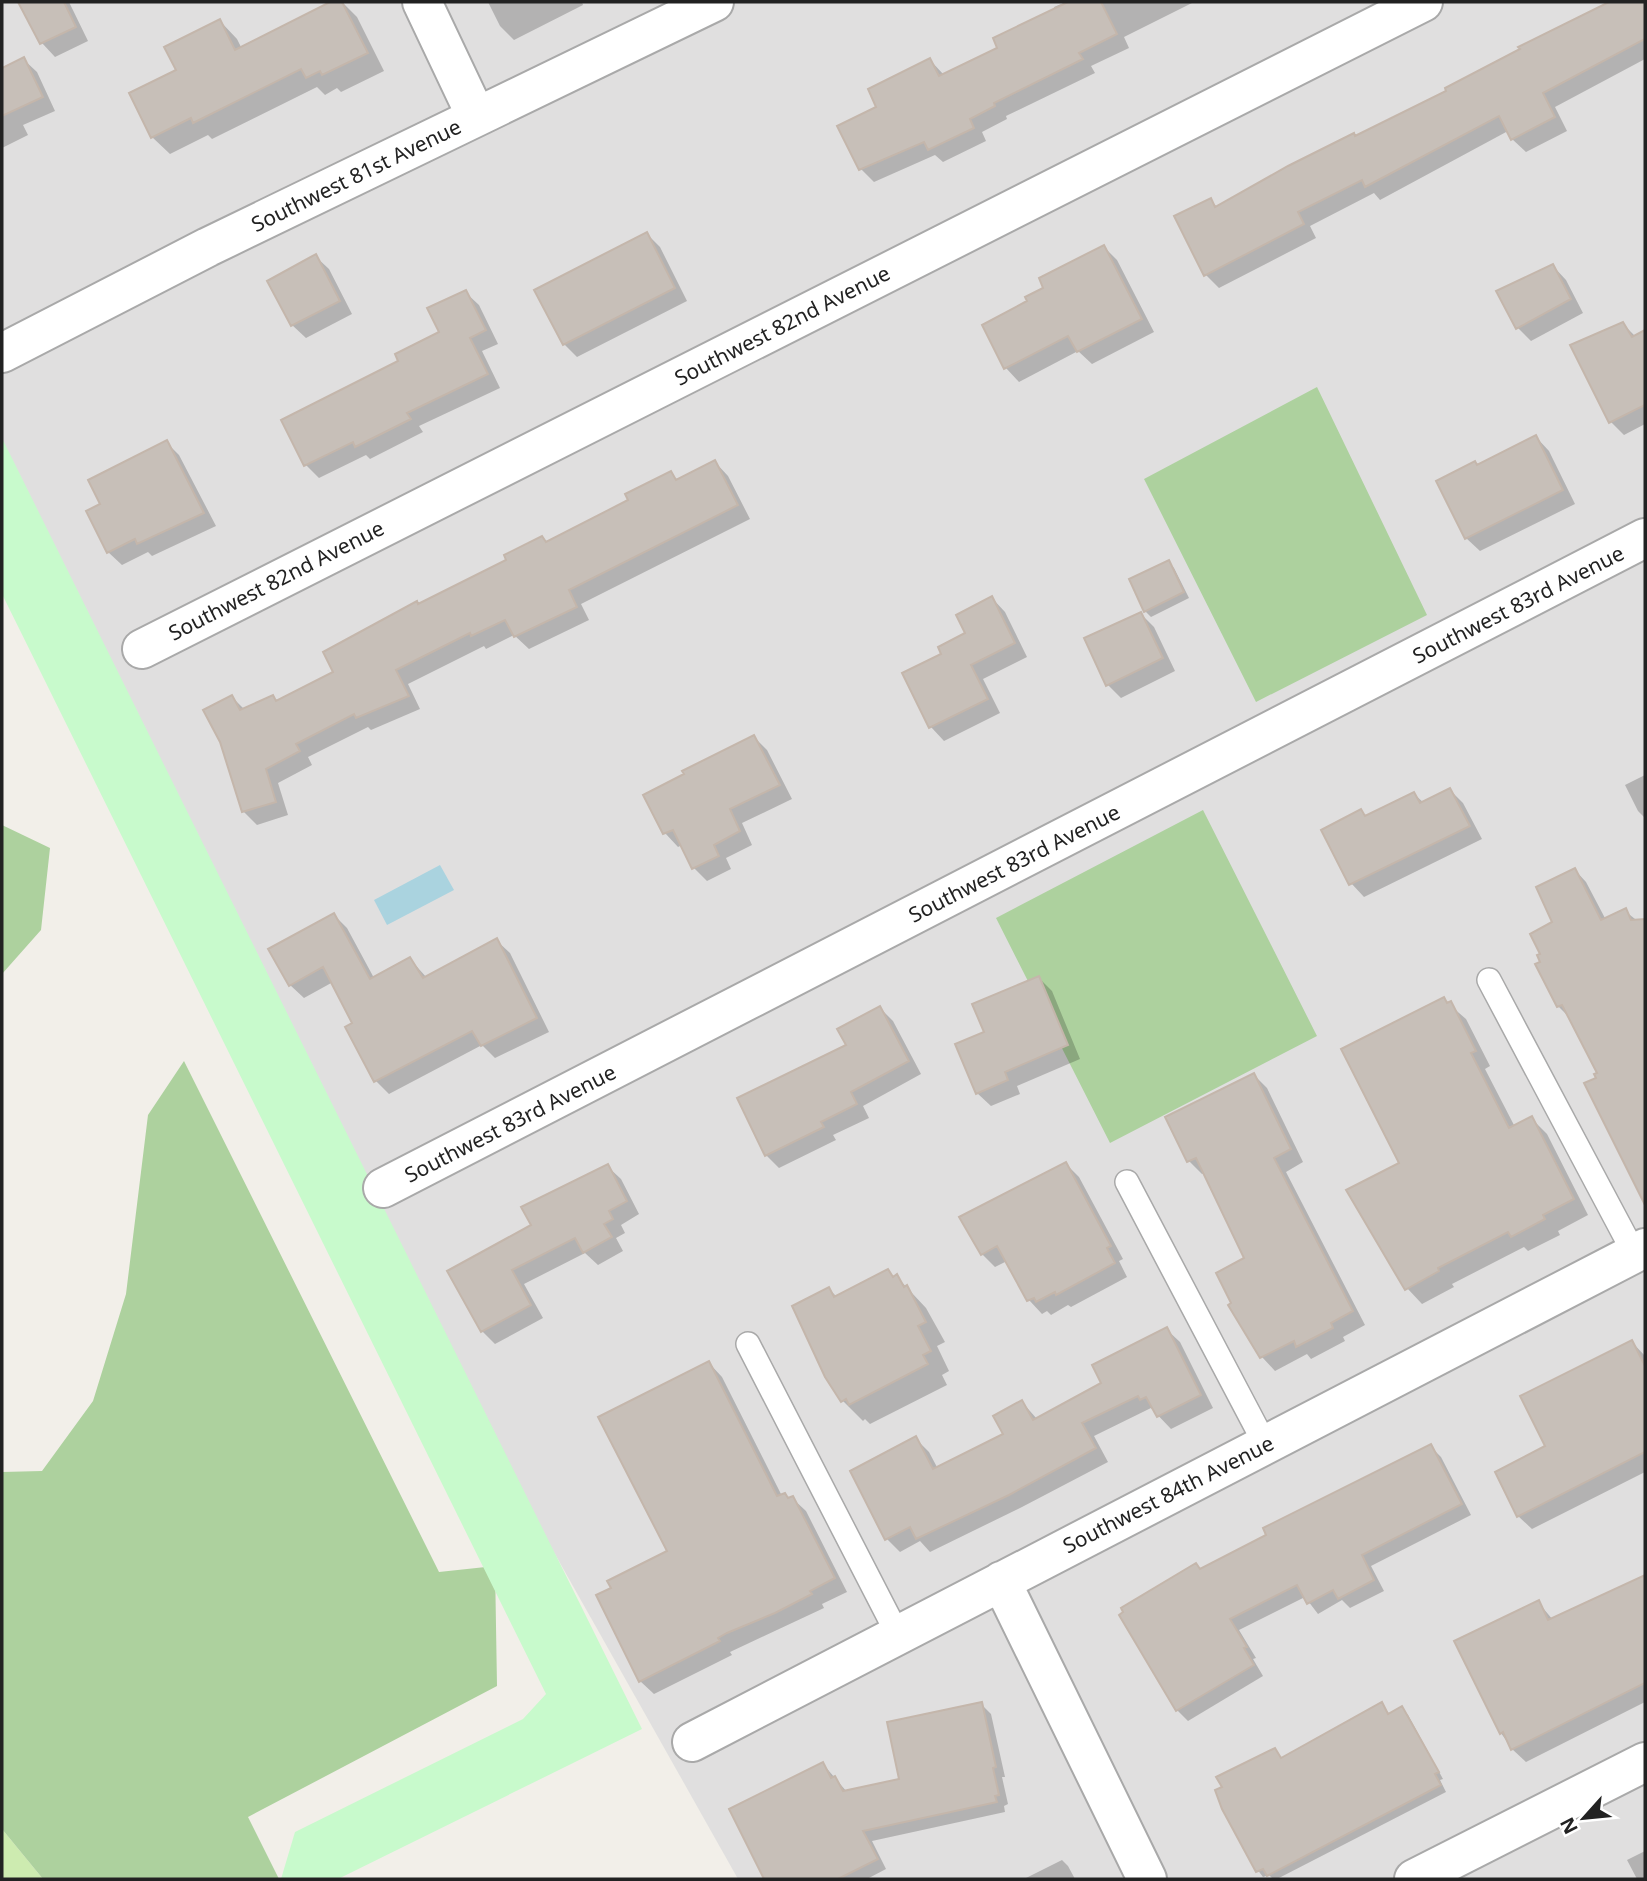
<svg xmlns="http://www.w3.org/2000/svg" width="1647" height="1881" viewBox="0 0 1647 1881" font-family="'Noto Sans',sans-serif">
<rect width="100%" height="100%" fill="#f2efe9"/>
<path fill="#e0dfdf" d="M2 2H1645V1879H738L480 1421 2 442Z"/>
<path fill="#cdebb0" d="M2 1829 43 1879H2Z"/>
<path fill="#add19e" d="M1317 387 1427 615 1256 702 1144 479Z
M1203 810 1317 1036 1110 1143 996 918Z
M2 825 50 848 41 930 2 974Z
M184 1061 439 1572 495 1566 497 1686 248 1817 279 1879H43L2 1829V1472L42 1471 93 1401 126 1294 148 1115Z"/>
<path fill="#c8facc" d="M2 438 642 1729 338 1879H281L295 1832 523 1719 546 1694 2 594Z"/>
<path fill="#aad3df" d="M440 865 454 890 387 925 374 900Z"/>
<path fill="#0003" d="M20 2H69L88 41 55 57 42 43Z
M334 2H342L357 17 384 71 341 92 337 88 325 95 317 87 212 139 208 135 170 154 152 137 179 71 220 21 237 39 242 49Z
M488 2H582L583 5 514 40 500 26Z
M1066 2H1194L1124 37 1129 48 1091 66 1095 73 1006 116 1007 119 982 132 986 141 943 162 935 155 874 182 861 169 879 108 930 60 944 75 999 48 1055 10 1054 7Z
M1608 2H1645V59L1555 107 1567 131 1526 152 1512 139 1508 131 1380 200 1374 193 1310 226 1316 238 1219 288 1206 275 1210 200 1218 208 1449 92 1609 4Z
M23 59 37 72 55 111 23 125 28 135 2 148V70Z
M647 234 660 247 687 301 577 357 564 344Z
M1104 247 1117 260 1154 332 1092 364 1078 351 1019 382 1006 368 984 326 1029 302Z
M315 256 329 269 352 314 306 338 292 325Z
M1553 266 1566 280 1583 313 1531 341 1518 328Z
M465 292 479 305 498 344 482 351 500 388 419 426 423 432 370 459 366 455 319 478 306 465 283 421 400 361 441 333Z
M1623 324 1636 337 1644 333 1645 334V424L1624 435 1611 422 1572 346Z
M1536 437 1549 451 1575 504 1480 551 1466 538 1477 466Z
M166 442 179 455 216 526 152 556 148 552 122 565 108 552 102 504Z
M715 462 728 476 750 519 581 604 589 620 529 649 514 635 486 649 484 646 408 684 420 709 371 730 368 727 308 757 312 765 278 783 288 815 257 825 243 811 232 697 245 710 272 697 277 702 335 672 419 606 509 561 542 538 547 543 630 501 671 473 678 481Z
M1168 562 1174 568 1189 598 1151 617 1145 611Z
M992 598 1005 612 1027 657 983 679 1000 713 944 741 931 727 904 674 944 655 967 634Z
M1141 614 1154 627 1175 671 1121 698 1108 685Z
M754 737 767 750 792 799 742 823 752 845 726 858 731 869 707 881 694 868 682 845 678 847 665 833Z
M1645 775V818L1638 811 1625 785Z
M1450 790 1463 803 1482 839 1364 897 1351 883 1360 811 1367 817 1414 794 1424 803Z
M1575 870 1586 882 1606 920 1625 911 1645 927V1183L1643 1184 1598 1078 1599 1073 1570 1018 1558 1006 1543 963Z
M334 915 347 928 374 978 410 959 427 978 496 940 510 953 549 1032 495 1058 482 1045 389 1094 376 1081 355 1024 333 982 304 998 290 985Z
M1039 978 1052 991 1080 1059 1017 1086 1020 1094 991 1106 977 1093Z
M1444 1000 1466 1019 1490 1066 1485 1069 1515 1127 1531 1118 1547 1134 1588 1215 1558 1231 1560 1235 1528 1251 1524 1247 1452 1284 1454 1287 1422 1304 1407 1288 1401 1164Z
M880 1008 893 1021 921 1074 863 1106 869 1118 833 1135 836 1140 779 1168 766 1155Z
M1254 1075 1267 1088 1303 1162 1286 1172 1365 1325 1343 1337 1345 1341 1311 1359 1307 1354 1275 1371 1262 1357 1233 1304 1246 1259 1205 1173 1202 1174 1189 1161Z
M1066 1164 1079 1177 1123 1259 1119 1261 1127 1277 1071 1307 1068 1305 1051 1315 1047 1311 1042 1314 1029 1300 1007 1261 995 1267 982 1254Z
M607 1166 621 1179 639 1214 621 1225 625 1233 616 1238 623 1251 598 1265 585 1253 524 1284 543 1318 495 1344 482 1331 533 1225Z
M888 1271 895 1278 897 1277 926 1308 945 1342 937 1346 949 1371 942 1375 947 1385 870 1424 865 1419 863 1421 843 1401 829 1289 837 1297Z
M1166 1329 1180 1342 1213 1408 1171 1429 1151 1408 1094 1436 1108 1462 1022 1507 930 1552 920 1541 900 1552 887 1539 916 1439 929 1452 938 1469 1005 1434 1022 1402 1037 1419 1103 1383Z
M1632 1342 1645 1356V1472L1532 1529 1518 1516 1547 1447Z
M709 1363 722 1377 782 1496 789 1500 792 1498 806 1511 847 1592 822 1604 824 1608 730 1652 732 1655 654 1694 640 1681 613 1589 669 1552Z
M1431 1447 1441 1457 1471 1515 1371 1566 1384 1591 1350 1608 1342 1600 1318 1614 1305 1597 1239 1630 1256 1658 1253 1659 1263 1676 1188 1721 1177 1710 1201 1570Z
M1645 1577V1702L1526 1762 1512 1749 1501 1733 1538 1602 1553 1620Z
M981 1704 991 1714 1005 1777H1002L1008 1804 1004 1806 1005 1812 872 1841 886 1869 867 1879H766L731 1810 823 1764 847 1792 901 1780Z
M1382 1704 1390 1715 1402 1709 1408 1715 1443 1779 1440 1780 1446 1792 1277 1879H1273L1269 1875 1263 1877 1247 1856 1224 1809 1275 1750 1283 1759Z
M1645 1851V1879H1637L1627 1860Z
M1062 1860 1068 1866 1075 1879H1024Z"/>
<path fill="#c7bfb8" stroke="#c4b6ab" stroke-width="2" d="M18 2H64L76 27 40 44Z
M330 2H342L368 53 322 75 320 71 306 78 301 69 193 123 191 118 151 138 129 93 176 70 164 47 220 19 235 50Z
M1068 2H1101L1117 34 1079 53 1083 59 994 103 995 106 970 119 974 128 928 150 924 142 859 170 837 126 876 107 868 89 930 58 939 76 997 48 993 38Z
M1609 2H1645V39L1543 93 1555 117 1511 140 1499 116 1365 187 1362 180 1298 212 1304 224 1204 276 1174 216 1211 198 1215 207 1288 166 1354 133 1355 136 1446 91 1445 88 1520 49 1518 47Z
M24 57 43 97 2 116V68Z
M647 232 675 288 563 345 534 290Z
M1104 245 1142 319 1077 352 1068 336 1004 369 982 325 1027 301 1025 297 1043 288 1039 278Z
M316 254 340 301 291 326 267 281Z
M1553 264 1571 299 1516 329 1496 291Z
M466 290 486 330 470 338 488 374 407 413 411 419 355 447 353 442 304 466 281 420 398 361 395 354 439 332 427 308Z
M1623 322 1632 337 1645 330V405L1609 423 1570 345Z
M1536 435 1563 490 1465 539 1436 481 1475 461 1477 465Z
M167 440 204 513 137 544 135 539 107 553 86 511 100 504 88 480Z
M715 460 738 505 569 590 577 607 514 637 505 620 471 636 470 633 396 670 409 696 356 718 354 714 296 744 300 751 266 769 276 802 242 812 220 742 203 710 232 695 240 710 273 695 276 701 333 672 323 652 417 601 418 604 506 560 504 555 542 536 546 542 628 500 625 494 671 471 676 480Z
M1169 560 1184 592 1144 612 1129 579Z
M992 596 1015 643 971 665 988 699 929 728 902 673 941 654 938 647 965 633 956 615Z
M1141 612 1163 658 1106 686 1084 638Z
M754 735 780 785 730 809 740 831 714 845 719 856 692 869 673 830 663 834 643 795 684 774 682 771Z
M1450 788 1470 826 1349 885 1321 830 1361 809 1365 816 1414 792 1420 803Z
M1575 868 1601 920 1626 908 1631 920 1645 919V1205L1584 1083 1596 1078 1594 1074 1597 1073 1562 1005 1557 1007 1535 964 1540 962 1537 955 1540 954 1530 934 1552 922 1536 887Z
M334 913 370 979 410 957 423 978 497 938 537 1018 481 1046 472 1031 374 1082 345 1027 352 1023 323 967 289 986 268 949Z
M1039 976 1068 1045 1005 1072 1008 1080 976 1094 955 1044 984 1032 972 1004Z
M1444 997 1447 1003 1451 1001 1476 1051 1471 1053 1509 1128 1532 1116 1574 1199 1543 1215 1545 1219 1511 1237 1508 1232 1438 1268 1439 1271 1405 1290 1346 1190 1399 1163 1341 1049Z
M880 1006 909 1061 851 1092 857 1104 821 1122 824 1127 765 1156 737 1098 846 1045 837 1029Z
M1254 1073 1291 1149 1274 1158 1353 1311 1331 1323 1333 1328 1296 1347 1294 1341 1260 1358 1228 1305 1231 1303 1216 1273 1244 1258 1196 1158 1187 1162 1165 1117Z
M1066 1162 1111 1246 1107 1248 1115 1263 1056 1295 1055 1292 1036 1302 1034 1298 1027 1301 997 1246 981 1255 959 1217Z
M608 1164 627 1201 609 1211 613 1219 604 1224 612 1237 583 1253 575 1238 512 1270 531 1305 481 1332 447 1271 531 1225 521 1207Z
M888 1269 893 1277 897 1274 904 1287 907 1285 926 1322 918 1326 931 1351 923 1355 928 1364 849 1405 846 1399 841 1402 825 1377 792 1306 829 1287 834 1297Z
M1167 1327 1201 1395 1157 1417 1146 1397 1140 1400 1138 1396 1082 1423 1096 1448 1009 1495 916 1539 910 1527 885 1540 850 1471 916 1436 933 1469 1003 1434 993 1416 1022 1400 1033 1420 1101 1383 1092 1365Z
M1632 1340 1645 1366V1452L1517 1517 1495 1472 1545 1446 1520 1396Z
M709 1361 777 1496 785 1493 788 1498 793 1496 835 1578 810 1591 812 1594 775 1613 727 1633 718 1638 720 1641 639 1682 596 1595 611 1588 607 1581 667 1551 598 1417Z
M1431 1444 1462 1504 1362 1555 1374 1580 1338 1599 1333 1590 1307 1604 1297 1585 1230 1619 1247 1647 1244 1648 1254 1665 1176 1711 1119 1615 1123 1612 1121 1608 1196 1563 1200 1569 1266 1535 1263 1528Z
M1645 1575V1683L1511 1750 1503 1732 1500 1734 1454 1641 1539 1600 1548 1620Z
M982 1702 996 1767 993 1768 999 1795 995 1796 997 1802 863 1831 878 1859 838 1879H764L729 1809 823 1762 831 1778 835 1776 843 1791 899 1779 887 1722Z
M1382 1702 1388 1714 1402 1706 1439 1772 1435 1774 1441 1785 1267 1876 1263 1869 1256 1872 1222 1809 1215 1790 1222 1787 1216 1777 1275 1748 1281 1758Z"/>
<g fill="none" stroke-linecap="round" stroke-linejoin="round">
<g stroke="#a9a9a9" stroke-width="26">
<path id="lane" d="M1489 980 1634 1253
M1127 1182 1265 1444
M748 1344 898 1635"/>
</g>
<g stroke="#a9a9a9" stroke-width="42">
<path id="street" d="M422 2 476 116
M2 353 208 247 714 2
M142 649 1423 2
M383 1188 1645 538
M1001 1581 1147 1879
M692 1742 1645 1248
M1414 1879 1645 1762"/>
</g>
<use href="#lane" stroke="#fff" stroke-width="23"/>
<use href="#street" stroke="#fff" stroke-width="38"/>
</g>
<g text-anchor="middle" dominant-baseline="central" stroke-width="5" stroke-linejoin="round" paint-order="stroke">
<g font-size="21" fill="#222" stroke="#fff">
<text transform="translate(356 175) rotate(-26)">Southwest 81st Avenue</text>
<text transform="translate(782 325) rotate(-27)">Southwest 82nd Avenue</text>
<text transform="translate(276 580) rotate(-27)">Southwest 82nd Avenue</text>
<text transform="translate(1518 604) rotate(-27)">Southwest 83rd Avenue</text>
<text transform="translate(1014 863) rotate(-27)">Southwest 83rd Avenue</text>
<text transform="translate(510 1123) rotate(-27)">Southwest 83rd Avenue</text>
<text transform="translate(1168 1494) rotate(-27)">Southwest 84th Avenue</text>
</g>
</g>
<rect width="1647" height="1881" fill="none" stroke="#222222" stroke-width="7"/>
<g transform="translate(1584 1818) rotate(243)" stroke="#ffffff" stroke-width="5" paint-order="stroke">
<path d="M0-5L12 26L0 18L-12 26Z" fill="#222222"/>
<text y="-10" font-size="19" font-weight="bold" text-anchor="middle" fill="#222222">N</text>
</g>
</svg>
